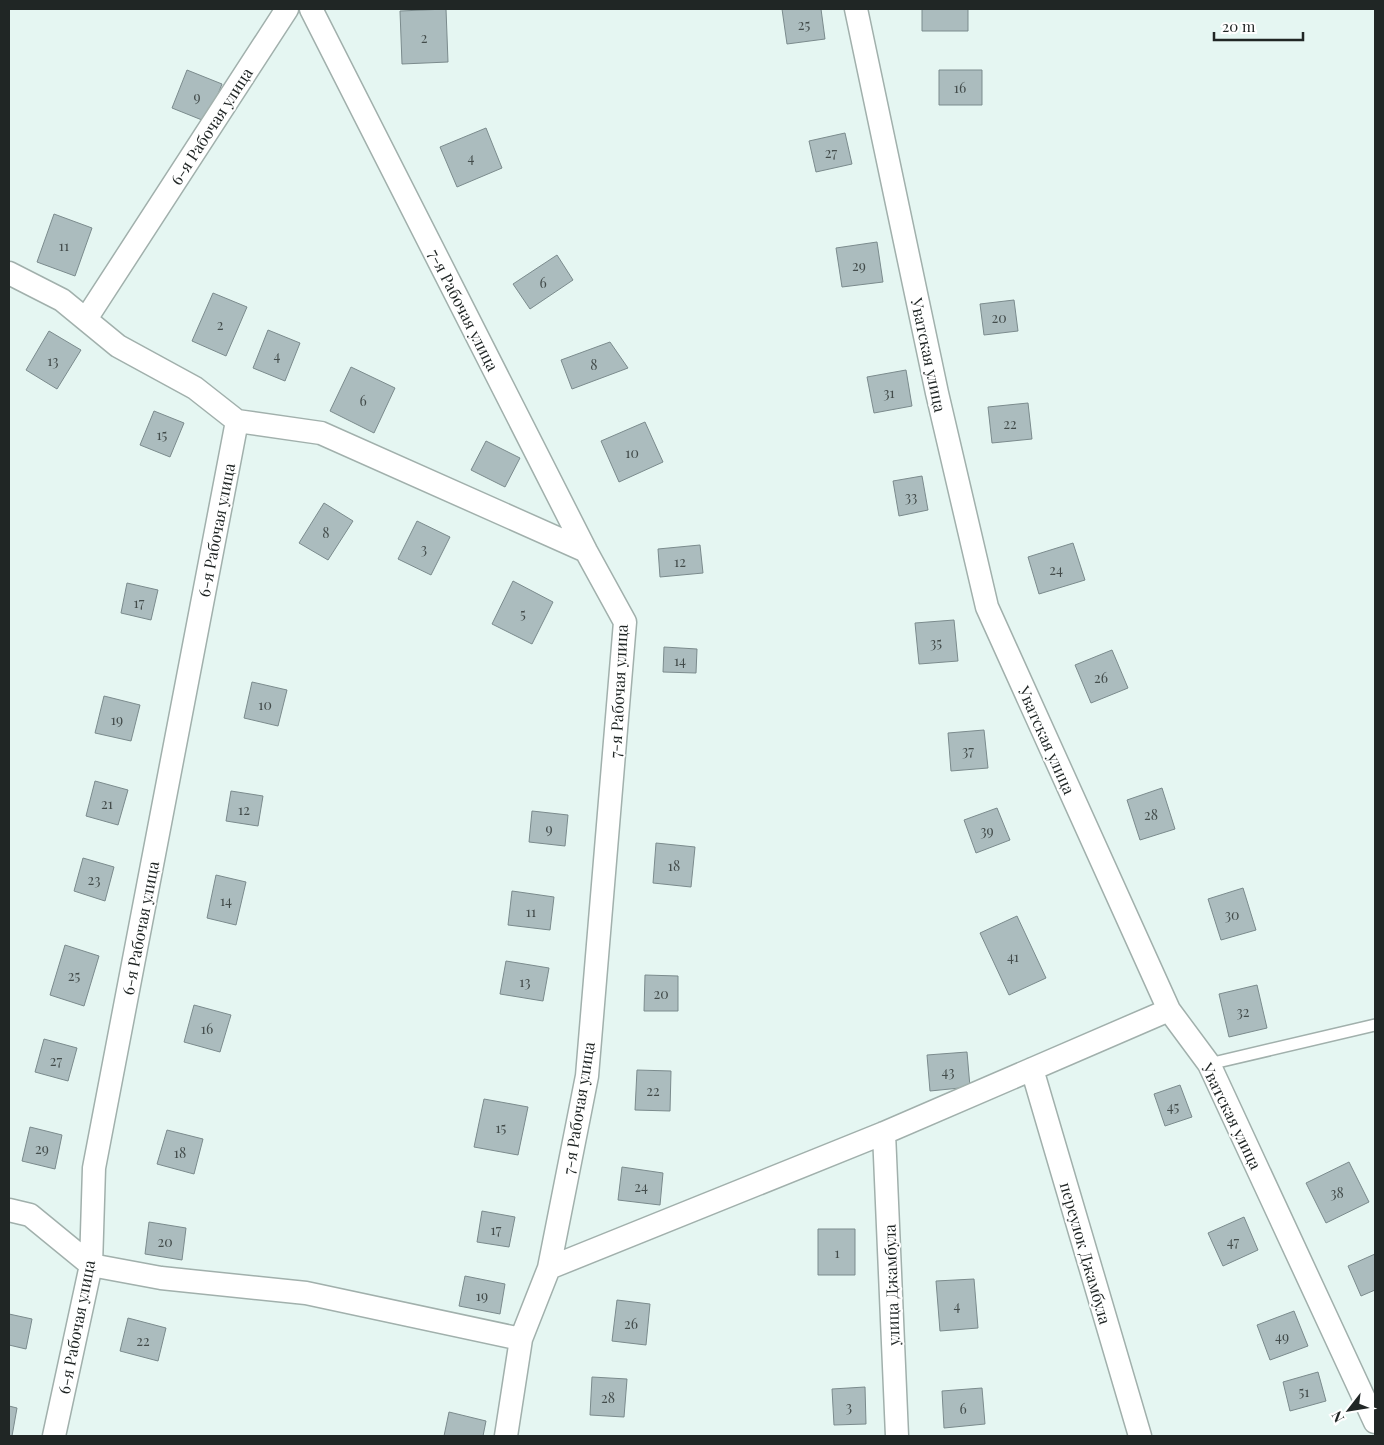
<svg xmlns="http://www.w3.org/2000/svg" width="1384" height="1445" viewBox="0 0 1384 1445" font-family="'Playfair Display',serif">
<rect width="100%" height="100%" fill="#e5f6f2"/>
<path fill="#abbcbe" stroke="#7b8b8d" d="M446 9 448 62 402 64 400 11Z
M782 9H821L825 39 787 44Z
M922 9H968V31H922Z
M187 70 222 84 207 122 172 108Z
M939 70H982V105H939Z
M486 128 502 168 457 187 440 147Z
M845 133 852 164 816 172 809 141Z
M54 214 92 228 75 276 37 262Z
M877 242 883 282 842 287 836 248Z
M557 255 573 280 530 309 513 284Z
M213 293 247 307 226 356 192 341Z
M1014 300 1018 331 984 335 980 304Z
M268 330 300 343 285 381 253 368Z
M49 331 81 350 57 389 26 370Z
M610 342 628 368 572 389 561 360Z
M351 367 395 388 374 433 330 411Z
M906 370 912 406 874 413 867 377Z
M1028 403 1032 439 992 443 988 407Z
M154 411 184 423 170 457 140 445Z
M645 422 663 462 619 482 601 441Z
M486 441 520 458 505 487 471 470Z
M922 476 928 510 899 516 893 481Z
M324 503 353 521 328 560 299 543Z
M417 521 450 537 431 575 398 559Z
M1073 543 1085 580 1039 594 1028 557Z
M700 545 703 573 660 577 658 549Z
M513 581 553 602 532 644 492 624Z
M127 583 158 590 151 620 121 613Z
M954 620 958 661 919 664 915 623Z
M664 647 697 649 696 673 663 672Z
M1112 650 1128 688 1091 703 1075 665Z
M252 682 287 690 278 726 244 718Z
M104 696 140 705 131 741 95 733Z
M984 730 988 768 951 771 948 733Z
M95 781 128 790 118 825 86 816Z
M1162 788 1175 829 1140 840 1127 800Z
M231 791 263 796 258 826 226 821Z
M997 808 1010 840 976 853 964 820Z
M532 811 568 815 565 846 529 842Z
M656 843 695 847 691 887 653 883Z
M83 858 114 867 105 901 74 891Z
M216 875 246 882 236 925 207 918Z
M1243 888 1256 930 1221 940 1208 899Z
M512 891 554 897 550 930 508 925Z
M1017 916 1046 978 1009 995 980 933Z
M65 945 99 956 84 1006 50 995Z
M506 961 549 968 543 1001 500 994Z
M645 975 678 976V1011H644Z
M1257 985 1267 1028 1229 1037 1219 994Z
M194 1005 231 1015 220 1052 184 1042Z
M44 1039 77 1048 68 1081 35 1072Z
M967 1052 970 1087 930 1091 927 1055Z
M637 1070 671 1071 670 1111 635 1110Z
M1180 1085 1192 1117 1165 1126 1154 1094Z
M484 1099 528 1107 518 1155 474 1147Z
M30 1127 62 1135 55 1169 22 1161Z
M167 1130 203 1139 194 1174 157 1164Z
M1349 1162 1369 1202 1326 1223 1306 1183Z
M622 1167 663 1173 660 1205 618 1200Z
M482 1211 515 1217 509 1247 477 1242Z
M1244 1217 1258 1250 1223 1266 1208 1233Z
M149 1222 186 1228 182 1260 145 1254Z
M818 1229H855V1275H818Z
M1375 1254V1290L1361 1296 1348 1266Z
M465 1276 505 1284 500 1314 459 1306Z
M974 1279 978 1328 940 1331 936 1281Z
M617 1300 650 1304 646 1345 612 1341Z
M1294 1311 1308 1346 1270 1360 1257 1325Z
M9 1314 32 1319 26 1349 9 1345Z
M128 1318 166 1328 158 1361 120 1351Z
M1318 1372 1326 1401 1290 1411 1283 1382Z
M592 1377 627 1379 624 1417 590 1415Z
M865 1387 866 1424 834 1425 832 1389Z
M982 1388 985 1424 944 1428 942 1391Z
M9 1406 17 1408 12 1436H9Z
M449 1412 486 1421 483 1436H444Z"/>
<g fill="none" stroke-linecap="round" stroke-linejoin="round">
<g stroke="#a1b0ac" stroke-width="14">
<path id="service" d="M1209 1064 1375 1025"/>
</g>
<g stroke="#a1b0ac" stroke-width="25">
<path id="minor" d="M311 9 586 551 625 622 587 1076 549 1268 521 1339 506 1436
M856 9 937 393 987 607 1169 1010 1209 1064 1375 1422
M9 273 62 300 118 346 195 388 237 421 321 433 586 551
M86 319 287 9
M1032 1069 1140 1436
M884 1133 897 1436
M9 1210 30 1215 91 1265 161 1278 306 1293 521 1339
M549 1268 884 1133 1169 1010
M54 1436 91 1265 94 1168 237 421"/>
</g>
<use href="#service" stroke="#fff" stroke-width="11"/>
<use href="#minor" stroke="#fff" stroke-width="22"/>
</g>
<g text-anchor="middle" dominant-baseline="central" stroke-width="4" stroke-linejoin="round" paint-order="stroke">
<g font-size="14" fill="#434c4b">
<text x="804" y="24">25</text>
<text x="424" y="37">2</text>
<text x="960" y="87">16</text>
<text x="197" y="96">9</text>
<text x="831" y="152">27</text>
<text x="471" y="157">4</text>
<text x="64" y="245">11</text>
<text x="859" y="265">29</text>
<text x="543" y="282">6</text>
<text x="999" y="317">20</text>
<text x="220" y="324">2</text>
<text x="277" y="355">4</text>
<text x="53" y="360">13</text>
<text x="594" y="364">8</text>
<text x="889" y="392">31</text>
<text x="363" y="400">6</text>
<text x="1010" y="423">22</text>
<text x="162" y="434">15</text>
<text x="632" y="452">10</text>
<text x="911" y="496">33</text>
<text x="326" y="532">8</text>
<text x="424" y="548">3</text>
<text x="680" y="561">12</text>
<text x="1056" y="569">24</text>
<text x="139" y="602">17</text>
<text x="523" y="613">5</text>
<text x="936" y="642">35</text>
<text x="680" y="660">14</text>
<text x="1101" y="677">26</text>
<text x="265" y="704">10</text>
<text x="117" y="719">19</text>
<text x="968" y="750">37</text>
<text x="107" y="803">21</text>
<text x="244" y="809">12</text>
<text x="1151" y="814">28</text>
<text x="549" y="828">9</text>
<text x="987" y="830">39</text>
<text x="674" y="865">18</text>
<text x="94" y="879">23</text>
<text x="226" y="900">14</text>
<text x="531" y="911">11</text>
<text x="1232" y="914">30</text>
<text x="1013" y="956">41</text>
<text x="74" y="975">25</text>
<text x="525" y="981">13</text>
<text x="661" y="993">20</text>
<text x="1243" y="1011">32</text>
<text x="207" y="1028">16</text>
<text x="56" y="1060">27</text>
<text x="948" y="1071">43</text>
<text x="653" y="1090">22</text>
<text x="1173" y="1106">45</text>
<text x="501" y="1127">15</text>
<text x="42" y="1148">29</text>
<text x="180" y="1152">18</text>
<text x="641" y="1186">24</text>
<text x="1337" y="1192">38</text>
<text x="496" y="1229">17</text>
<text x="165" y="1241">20</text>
<text x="1233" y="1241">47</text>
<text x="837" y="1252">1</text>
<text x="482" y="1295">19</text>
<text x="957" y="1305">4</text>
<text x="631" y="1323">26</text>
<text x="1282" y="1336">49</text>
<text x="143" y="1340">22</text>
<text x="1304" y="1391">51</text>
<text x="608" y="1397">28</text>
<text x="849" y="1406">3</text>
<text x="963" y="1408">6</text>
</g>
<g font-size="16" fill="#202625" stroke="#fff">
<text transform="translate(211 126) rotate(-57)">6-я Рабочая улица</text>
<text transform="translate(464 310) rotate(63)">7-я Рабочая улица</text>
<text transform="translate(929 355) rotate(78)">Уватская улица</text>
<text transform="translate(216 530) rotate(-79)">6-я Рабочая улица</text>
<text transform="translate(618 691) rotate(-87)">7-я Рабочая улица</text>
<text transform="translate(1047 740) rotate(66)">Уватская улица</text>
<text transform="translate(140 928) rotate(-79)">6-я Рабочая улица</text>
<text transform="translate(578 1108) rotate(-81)">7-я Рабочая улица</text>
<text transform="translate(1232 1116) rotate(64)">Уватская улица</text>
<text transform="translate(1086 1253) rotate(74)">переулок Джамбула</text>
<text transform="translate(891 1285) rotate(-92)">улица Джамбула</text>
<text transform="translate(76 1327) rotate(-79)">6-я Рабочая улица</text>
</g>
</g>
<rect width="1384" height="1445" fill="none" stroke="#202625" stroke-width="20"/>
<g transform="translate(1349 1410) rotate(239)" stroke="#ffffff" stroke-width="4" paint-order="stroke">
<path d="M0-4L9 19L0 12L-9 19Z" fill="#202625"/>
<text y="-8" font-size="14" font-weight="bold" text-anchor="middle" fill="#202625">N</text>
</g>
<path d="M1214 32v8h89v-8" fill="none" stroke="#202625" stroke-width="2.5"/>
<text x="1222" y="32" font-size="15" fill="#202625" stroke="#ffffff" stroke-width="4" paint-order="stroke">20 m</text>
</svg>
